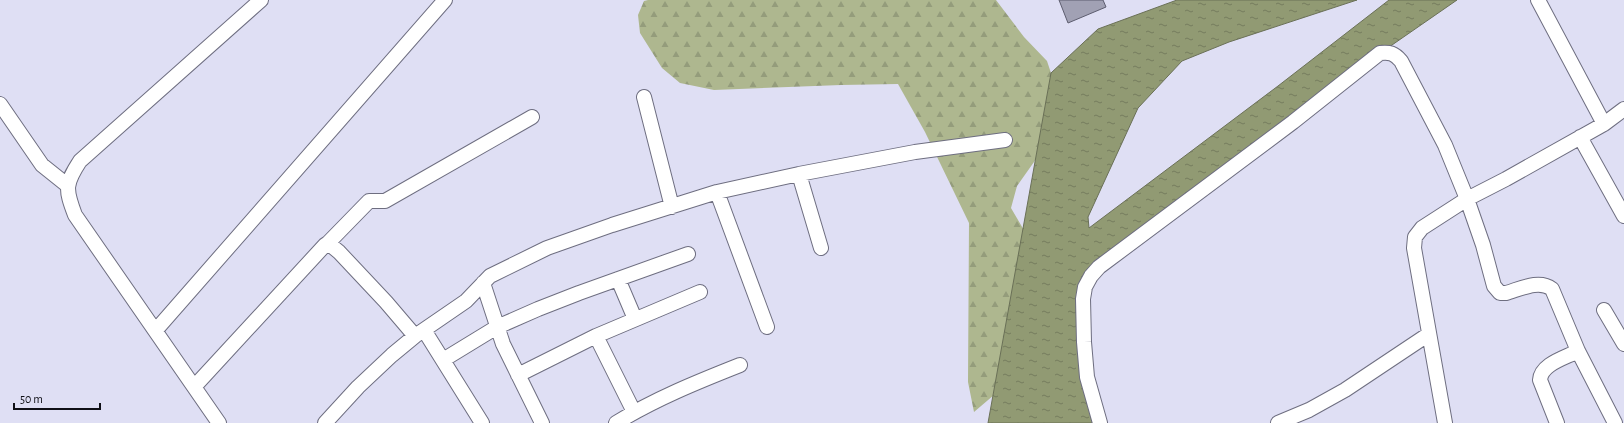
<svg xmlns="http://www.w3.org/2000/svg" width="1624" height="423" viewBox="0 0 1624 423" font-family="'Alegreya Sans',sans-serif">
<defs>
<pattern id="forest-firs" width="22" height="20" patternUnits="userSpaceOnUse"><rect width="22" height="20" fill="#aeb78f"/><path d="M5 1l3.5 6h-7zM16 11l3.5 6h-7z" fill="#949c7b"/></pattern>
<pattern id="water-ripples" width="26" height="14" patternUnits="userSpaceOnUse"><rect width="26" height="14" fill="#919a73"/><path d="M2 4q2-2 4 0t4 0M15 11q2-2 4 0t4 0" fill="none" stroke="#757c5d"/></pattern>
</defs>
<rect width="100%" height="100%" fill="#dfdff4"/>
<path fill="url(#forest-firs)" d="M648 0H996L1024 37 1047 61 1058 94 1046 145 1017 186 1011 208 1032 244 1001 389 974 412 968 382 969 223 925 132 898 84 841 85 714 90 680 83 662 68 640 33 638 15 644 1Z"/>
<path fill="url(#water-ripples)" stroke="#6a7057" d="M1177 0H1357L1229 42 1182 61 1138 108 1088 217 1089 228 1278 86 1389 0H1457L1392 45 1087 273 1086 363 1099 423H988L1051 73 1098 29Z"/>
<path fill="#a1a1b4" stroke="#5d5d6f" d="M1059 0H1103L1106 7 1068 23Z"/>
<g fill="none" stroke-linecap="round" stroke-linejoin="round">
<g stroke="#6e6e80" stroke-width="16">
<path id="minor" d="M1538 0 1604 124
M644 97 672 207
M0 104 42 165 67 185
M1580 137 1624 216
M799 174 821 248
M717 192 767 327
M328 243 369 201H385L532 117
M618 279 635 319
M483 283 503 344 542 423
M1604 310 1624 344
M156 330 445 0
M424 330 482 423
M596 336 634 412
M443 360 497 327 538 309 579 293 688 254
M518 375 596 336 700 292
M194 387 325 245 328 243 339 252 386 302 415 336
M219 423 75 215C65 189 65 184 80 161L261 0
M325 423 358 387 392 355 415 336 466 301 490 276 547 248 612 225 717 192 799 174 915 152 1005 140
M616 423C655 399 697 382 740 365
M1100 423 1087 377 1084 342 1083 299 1085 287 1091 276 1099 267 1293 122 1380 53C1390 52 1394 53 1401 61L1445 145 1467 199 1483 245 1494 286 1500 293H1506C1520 289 1539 279 1552 289L1578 351 1615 423
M1278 423 1309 410 1345 390 1429 334
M1445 423 1414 248 1415 237 1422 228 1467 199 1506 179 1604 124 1624 109
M1557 423 1540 380C1541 364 1565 358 1578 351"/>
</g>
<use href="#minor" stroke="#fff" stroke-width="14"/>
</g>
<path d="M14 403v6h86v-6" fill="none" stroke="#0f0f16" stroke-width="2"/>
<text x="20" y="403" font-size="12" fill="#0f0f16" stroke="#dfdff4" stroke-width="3" paint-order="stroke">50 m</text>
</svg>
